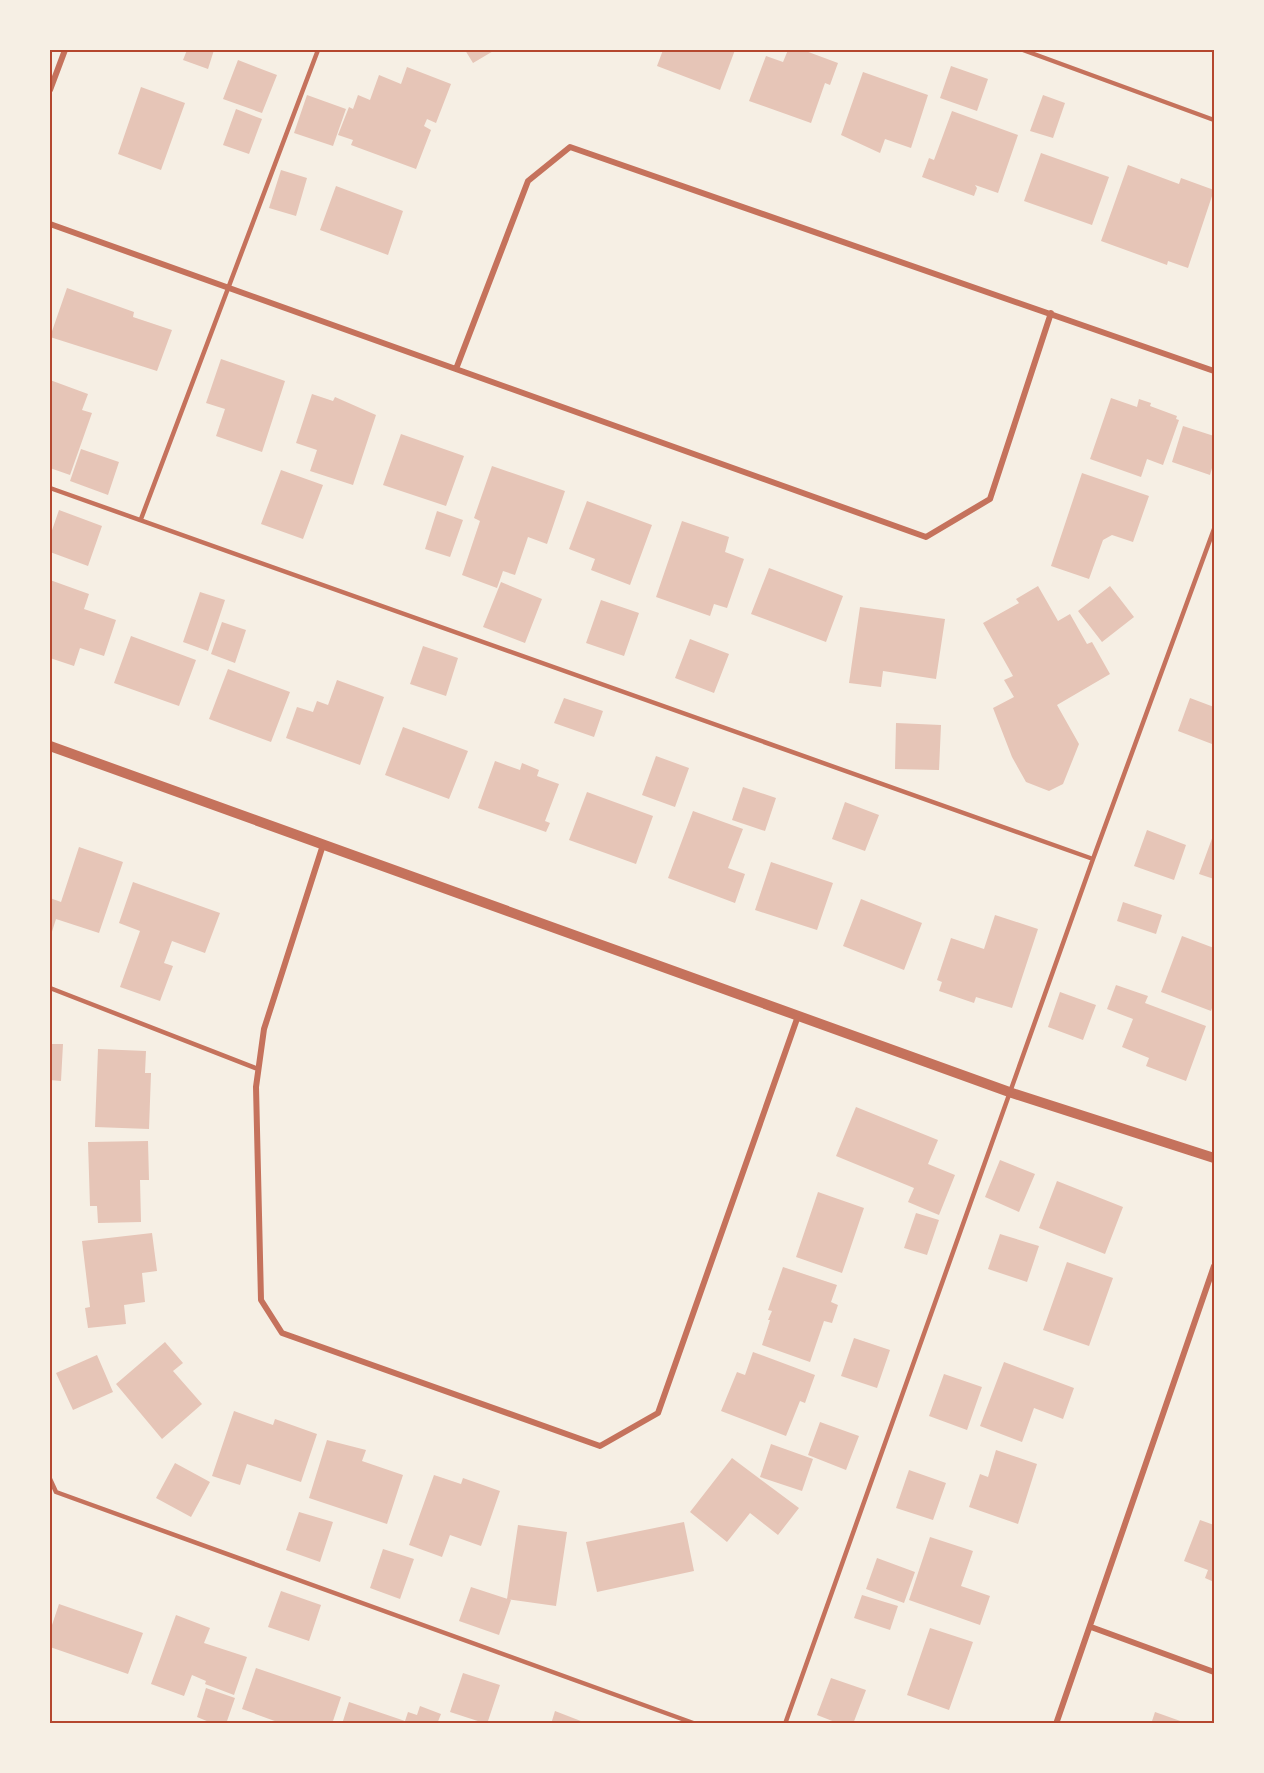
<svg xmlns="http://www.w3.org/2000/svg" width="1264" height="1773" viewBox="0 0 1264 1773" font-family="Cabin,sans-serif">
<rect width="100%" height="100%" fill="#f6efe4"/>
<path fill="#e6c5b7" d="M187 50H214L208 69 183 60Z
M465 50H495L473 63Z
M663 50H735L720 90 657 66Z
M788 50H803L838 63 830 85 825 83 811 123 749 101 766 56 783 62Z
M238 60 277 75 262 113 223 99Z
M951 66 988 79 977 111 940 98Z
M407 67 451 84 436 123 427 119 424 126 431 130 416 169 351 145 353 140 338 135 349 107 353 109 358 95 370 100 379 75 401 84Z
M863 72 928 95 911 148 885 139 880 153 841 135Z
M141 87 185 103 161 170 118 154Z
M307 95 346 109 333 146 294 133Z
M1043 95 1065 103 1053 138 1030 131Z
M236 109 262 119 249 154 223 145Z
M952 111 1018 135 998 193 975 185 977 188 974 196 922 177 929 158 934 160Z
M1041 153 1109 177 1092 225 1024 201Z
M1128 165 1179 184 1181 178 1214 190 1188 268 1168 261 1167 265 1101 241Z
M281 170 307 178 296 216 269 208Z
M336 186 403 211 388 255 320 230Z
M67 288 134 312 133 317 172 330 157 371 50 337Z
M221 359 285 381 262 452 216 436 225 409 206 403Z
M50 380 88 394 82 410 92 413 70 475 50 468Z
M312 394 333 401 335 397 376 415 353 485 310 471 317 450 296 443Z
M1111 398 1137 407 1139 399 1151 403 1150 406 1177 416 1176 419 1179 420 1163 465 1147 459 1141 477 1090 459Z
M1183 426 1214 436V461L1210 475 1172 462Z
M401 434 464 456 446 506 383 485Z
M81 449 119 462 108 495 70 481Z
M492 466 565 491 547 544 528 537 515 575 503 571 497 588 462 575 480 521 474 518Z
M281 470 323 485 303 539 261 524Z
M1082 473 1149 496 1133 542 1112 535 1103 540 1089 579 1051 566Z
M587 501 652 525 630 585 591 570 595 559 569 549Z
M59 510 102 526 88 566 50 552V536Z
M437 511 463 520 450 557 425 549Z
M682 521 729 537 725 552 744 559 727 608 714 604 710 616 656 597Z
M769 568 843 596 826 642 751 614Z
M50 580 89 594 84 609 116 620 104 656 80 648 74 666 50 658Z
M501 582 542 599 525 643 483 627Z
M1038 586 1058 621 1070 614 1087 644 1092 642 1110 674 1057 705 1079 744 1063 784 1049 791 1026 782 1012 757 993 708 1014 697 1004 680 1013 676 983 623 1019 603 1016 599Z
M1110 586 1134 617 1102 642 1078 611Z
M200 592 225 600 208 651 183 642Z
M601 600 639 613 624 656 586 643Z
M860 607 945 619 936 679 883 671 881 687 849 683Z
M222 622 246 630 235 663 211 654Z
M131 636 196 660 179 706 114 683Z
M690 639 729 654 714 693 675 678Z
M423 646 458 658 446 696 410 684Z
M228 669 290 692 271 742 209 719Z
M337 680 384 697 360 765 286 738 297 707 313 712 317 701 328 705Z
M564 698 603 711 594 737 554 723Z
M1190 698 1214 707 1212 744 1178 731Z
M896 723 941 725 939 770 895 769Z
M403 727 468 751 449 799 385 775Z
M656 756 689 768 675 807 642 795Z
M495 761 520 770 522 763 539 770 537 776 559 784 545 821 550 823 546 832 478 808Z
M743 787 776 798 765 831 732 820Z
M587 792 653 816 636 864 569 840Z
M845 802 879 815 865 851 832 839Z
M693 811 743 829 728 868 745 874 735 903 668 878Z
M1147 830 1186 845 1174 880 1134 866Z
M1214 833V879L1199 874Z
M79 847 123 862 99 933 56 919 50 938V898L61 902Z
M771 862 833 883 817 930 755 910Z
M133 882 220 913 205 953 172 941 164 963 173 966 160 1001 120 987 140 931 119 923Z
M861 899 922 923 904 970 843 946Z
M1123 902 1162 915 1156 934 1117 921Z
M995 915 1038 929 1012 1008 976 997 974 1003 939 991 942 982 937 980 951 938 984 949Z
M1182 936 1214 948V1002L1211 1011 1161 992Z
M1116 985 1148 996 1145 1003 1206 1026 1186 1081 1146 1066 1149 1058 1122 1047 1133 1019 1107 1009Z
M1060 992 1096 1005 1083 1040 1048 1027Z
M50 1044H63L61 1081 50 1080Z
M98 1049 146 1051 145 1073H151L149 1129 95 1127Z
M856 1107 938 1140 928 1164 955 1175 939 1215 908 1202 914 1188 836 1156Z
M148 1141 149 1180H140L141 1222 98 1223 97 1206H90L88 1142Z
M1000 1160 1035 1174 1019 1212 985 1197Z
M1057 1181 1123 1207 1105 1254 1039 1228Z
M818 1192 864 1208 842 1273 796 1257Z
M916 1213 939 1220 927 1255 904 1248Z
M152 1233 157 1271 142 1273 145 1302 124 1305 126 1324 88 1328 85 1308 90 1307 82 1241Z
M1000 1234 1039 1246 1027 1282 988 1269Z
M1067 1262 1113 1278 1089 1346 1043 1330Z
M783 1267 837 1285 831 1302 838 1305 832 1323 824 1321 810 1362 762 1345 770 1320H768L772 1311 768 1310Z
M854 1338 890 1350 877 1388 841 1376Z
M165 1342 183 1363 173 1371 202 1404 162 1439 116 1384Z
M753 1352 815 1375 805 1403 800 1401 786 1436 721 1411 737 1372 745 1375Z
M97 1355 113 1392 73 1410 56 1373Z
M1004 1362 1074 1388 1063 1419 1034 1408 1022 1442 980 1426Z
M944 1374 982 1387 967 1430 929 1416Z
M234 1411 273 1425 275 1419 317 1434 301 1482 247 1464 240 1485 212 1476Z
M820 1422 859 1436 846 1470 808 1455Z
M327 1440 366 1450 362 1461 403 1475 387 1524 309 1498Z
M771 1444 813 1459 802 1491 760 1477Z
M996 1450 1037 1464 1018 1524 969 1507 980 1474 988 1477Z
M732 1458 799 1508 778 1535 750 1513 727 1542 690 1512Z
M175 1463 210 1482 191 1517 156 1498Z
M909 1470 946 1483 933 1520 896 1508Z
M434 1475 461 1484 463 1478 500 1491 481 1546 450 1535 442 1557 409 1545Z
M299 1512 333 1522 320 1562 286 1550Z
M1200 1520 1214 1525V1582L1205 1578 1208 1570 1184 1561Z
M684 1522 694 1571 597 1592 586 1542Z
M518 1525 567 1532 556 1606 507 1599Z
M930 1537 973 1551 961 1586 990 1596 980 1625 909 1600Z
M383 1549 414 1559 400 1599 370 1588Z
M877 1558 915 1572 904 1603 866 1589Z
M471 1587 511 1600 499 1635 459 1621Z
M281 1591 321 1605 309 1641 268 1627Z
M862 1595 898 1606 890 1630 854 1618Z
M59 1604 143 1633 128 1674 50 1647V1631Z
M176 1615 210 1628 204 1643 247 1657 234 1695 205 1684 206 1681 192 1675 184 1696 151 1684Z
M930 1628 973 1642 949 1710 907 1695Z
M256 1668 341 1697 332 1724H283L242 1709Z
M463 1673 500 1685 487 1724 450 1712Z
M831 1678 866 1690 853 1724H840L817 1715Z
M206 1688 235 1698 226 1724H214L197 1717Z
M349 1702 405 1721 408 1712 417 1715 420 1706 441 1714 437 1724H342Z
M555 1711 586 1723V1724H551Z
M1155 1712 1186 1723V1724H1151Z"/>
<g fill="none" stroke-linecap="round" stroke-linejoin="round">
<path stroke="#c5725c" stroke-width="4.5" d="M1023 50 1214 120
M50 488 1093 859
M141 519 318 50
M50 988 258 1069
M50 1479 56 1492 696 1724
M785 1724 1093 859 1214 529"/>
<path stroke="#c5725c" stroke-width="6" d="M50 90 65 50
M50 224 926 537 990 499 1051 313
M456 369 528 181 570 147 1214 371
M323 845 264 1029 256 1087 261 1300 282 1333 600 1446 658 1413 798 1016
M1091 1627 1214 1672
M1056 1724 1214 1266"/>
<path stroke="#c5725c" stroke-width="10" d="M50 746 1012 1093 1214 1158"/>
</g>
<rect width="1264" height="1773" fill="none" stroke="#f6efe4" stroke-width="102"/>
<rect x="51" y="51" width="1162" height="1671" fill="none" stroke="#b5482f" stroke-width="2"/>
</svg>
